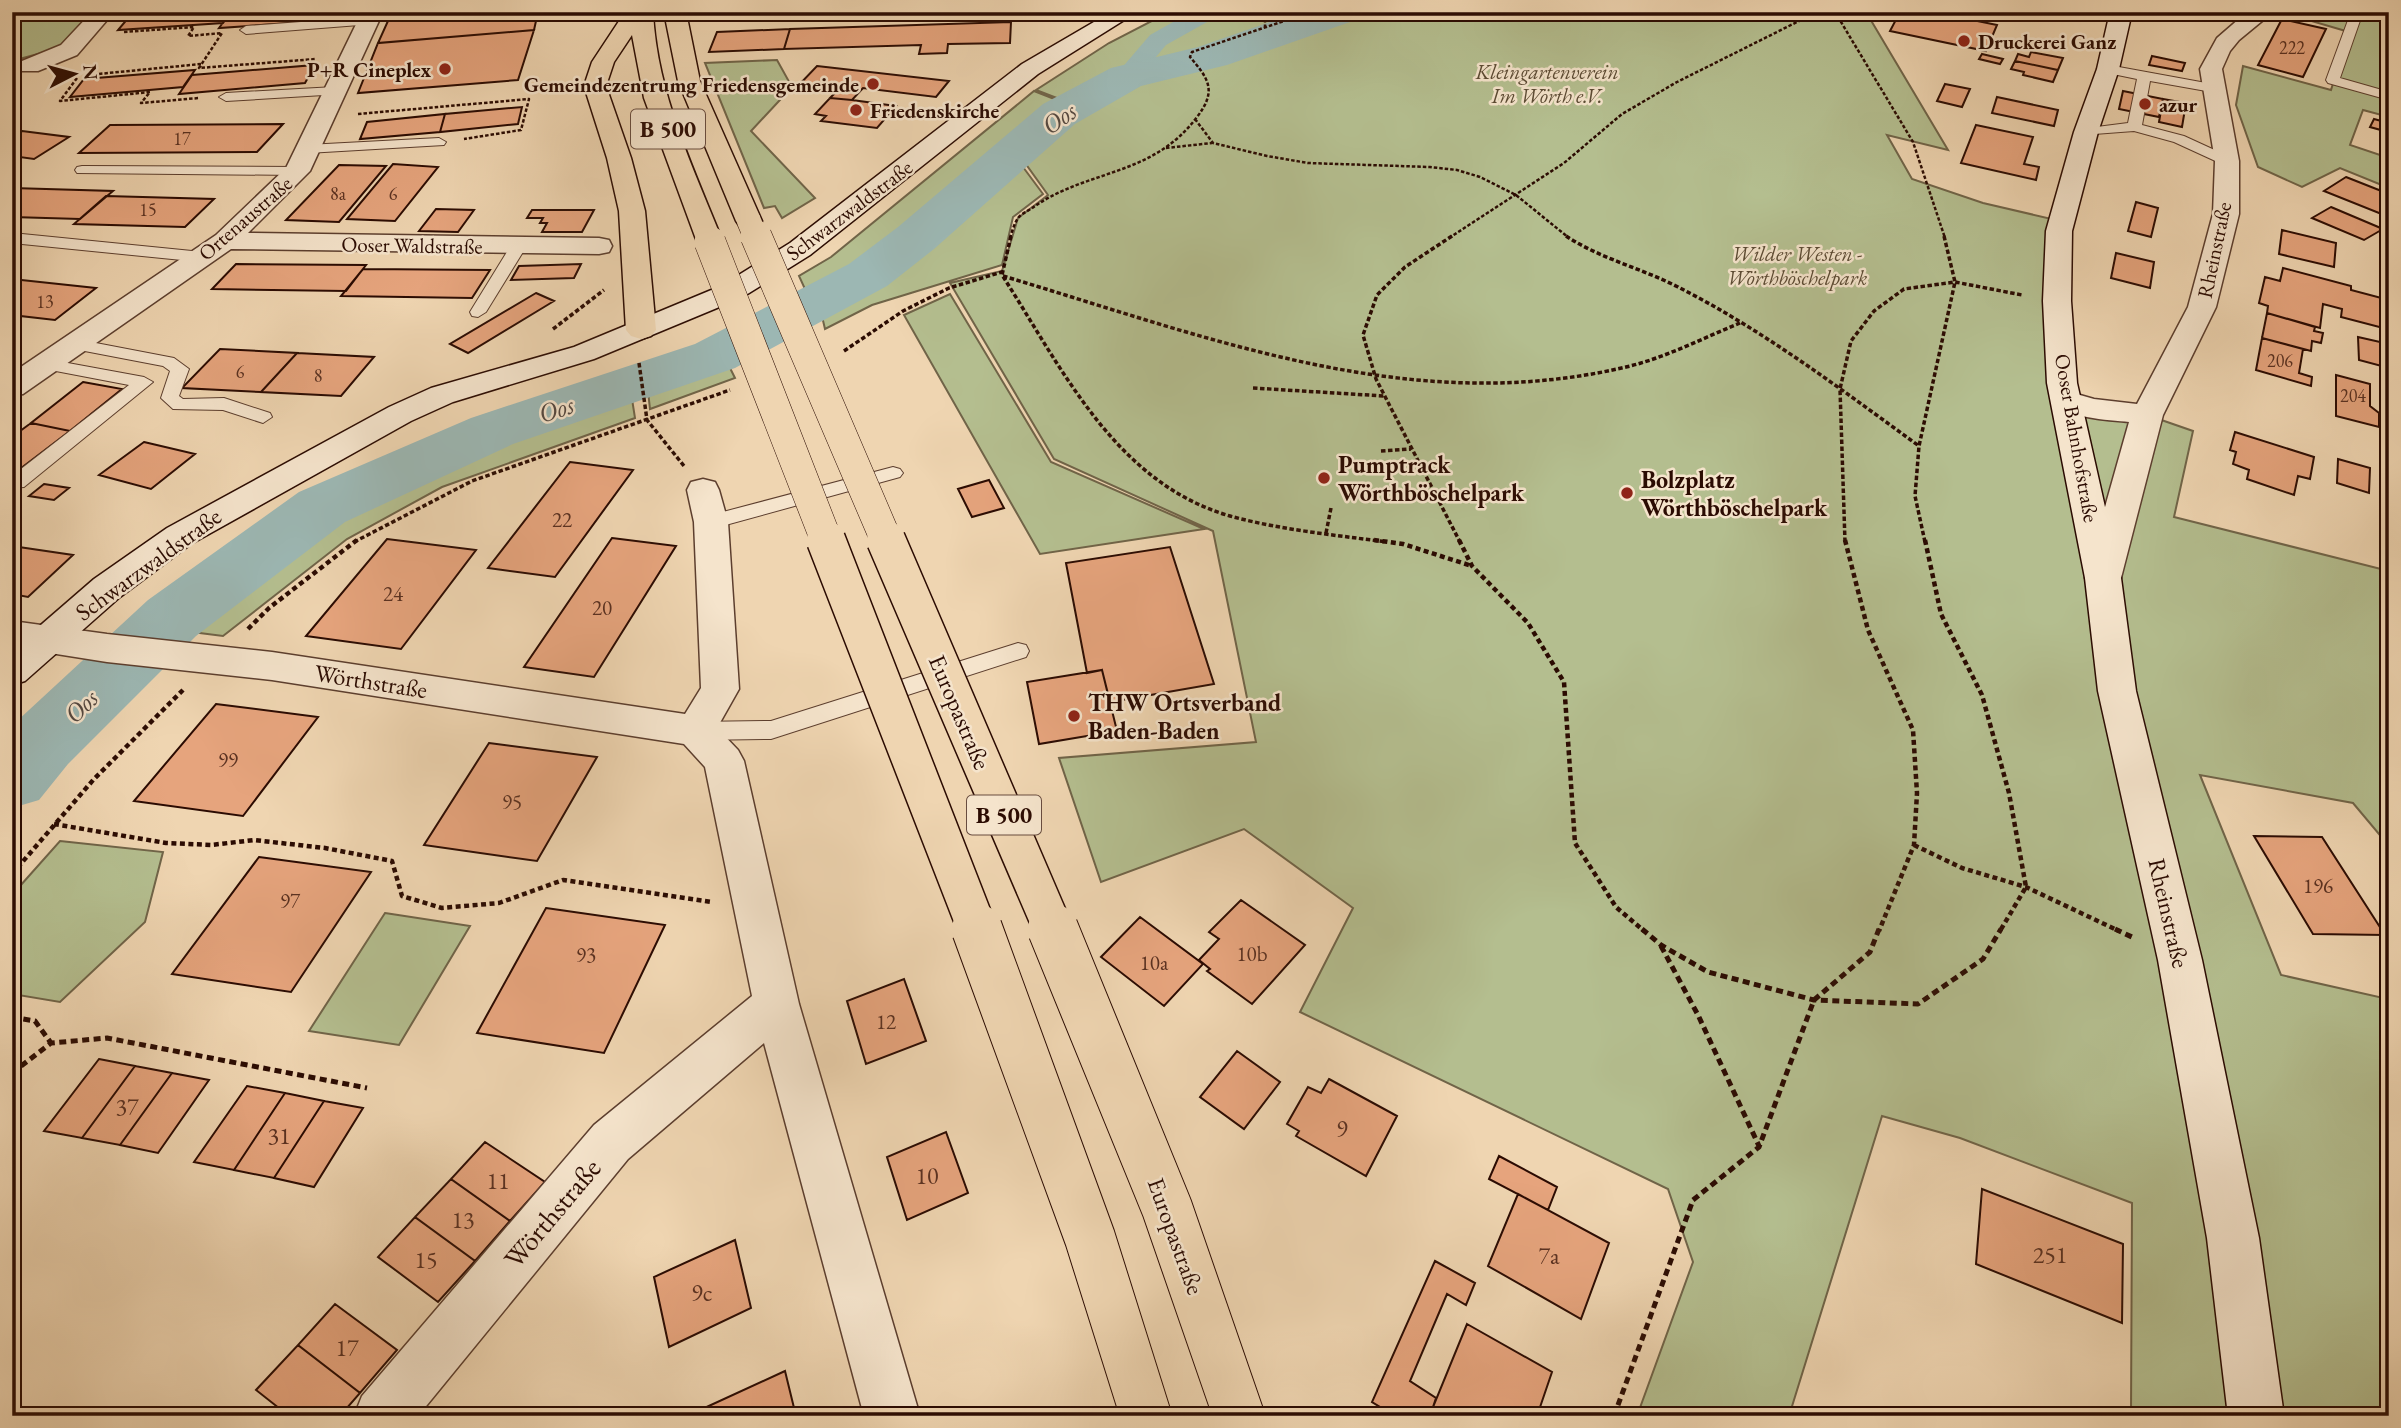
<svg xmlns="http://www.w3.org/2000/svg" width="2401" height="1428" viewBox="0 0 2401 1428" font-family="'EB Garamond',serif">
<rect width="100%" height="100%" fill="#efd5b1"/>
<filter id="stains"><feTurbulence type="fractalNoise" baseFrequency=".00286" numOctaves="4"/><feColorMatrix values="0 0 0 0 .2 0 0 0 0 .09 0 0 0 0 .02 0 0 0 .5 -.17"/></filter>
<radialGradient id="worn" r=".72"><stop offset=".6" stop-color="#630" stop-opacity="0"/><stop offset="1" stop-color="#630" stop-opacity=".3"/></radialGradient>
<path fill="#b4be8f" stroke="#706448" stroke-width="2" d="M12 12H93L60 48 12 61Z
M1169 12H1866L1948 150 1887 135 1912 179 1983 203 2056 220 2066 400 2147 415 2193 431 2174 517 2389 571V846L2353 803 2200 775 2281 975 2388 999 2389 1003V1416H2131L2132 1203 1960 1138 1882 1116 1789 1416H1637L1693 1262 1668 1189 1300 1012 1353 908 1244 829 1101 882 1059 758 1256 742 1213 531 1054 459 950 283 1002 271 1018 218 1048 195 1023 160 1050 131 1140 77 1198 60 1189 53 1121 71 1062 100 1036 90 1109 43Z
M2281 12H2389V117L2363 110 2350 145 2389 158V188L2340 168 2302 187 2258 167 2236 105 2243 66 2331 90 2349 32Z
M777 60 792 87 751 131 815 198 782 218 775 206 764 208 705 63Z
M1034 91 1062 102 864 270 810 300 799 276 831 257Z
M1020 163 1043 194 1013 217 1002 265 872 305 825 329 821 312 967 217Z
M950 294 1051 462 1204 529 1040 554 904 315Z
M728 364 735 378 650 409 648 391Z
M632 399 635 418 442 487 347 539 223 636 184 631 273 562 353 507 418 472Z
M60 841 163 852 145 922 60 1002 12 994V895Z
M385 913 470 926 399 1045 309 1031Z"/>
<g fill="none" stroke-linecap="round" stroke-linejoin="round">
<path fill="#9cb7b3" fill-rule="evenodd" d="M1191 12H1219L1216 17 1166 45 1135 82 1126 84 1117 82 1114 77 1150 35Z"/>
<path fill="#9cb7b3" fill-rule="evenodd" d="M1299 12H1359L1353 21 1227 65 1141 86 1075 124 934 249 887 286 735 368 513 444 345 522 196 636 68 764 39 800 12 808V726L16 722 148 600 299 492 471 418 695 344 849 264 898 227 1043 104 1111 68 1198 47Z"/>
</g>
<path fill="#e6a47d" stroke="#2b0b02" stroke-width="2" d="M194 12H231L223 23 118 30 129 17Z
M231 12H341L337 20 219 28Z
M392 12H538L534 30 378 43Z
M1900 12H1933L1997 25 1986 51 1890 31Z
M2051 12H2090L2088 19Z
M2282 19 2326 29 2303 77 2258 65Z
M1011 22 1010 43 948 44 947 53 919 54 921 45 784 49 790 29Z
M790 29 784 49 709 52 717 32Z
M534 30 518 80 358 93 378 43Z
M2031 52 2063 58 2058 70 2015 61 2018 54 2029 57Z
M1982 54 2003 59 2000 64 1979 59Z
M2152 56 2185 63 2182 71 2149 65Z
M2015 61 2058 70 2053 82 2023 75 2024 72 2011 69Z
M315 65 305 83 179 94 192 75Z
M817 66 949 81 936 97 863 88 852 100 830 98 835 93 796 88Z
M195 70 183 87 70 97 84 79Z
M1945 84 1970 89 1962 107 1937 101Z
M2123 91 2163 99 2159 117 2119 109Z
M1997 97 2058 110 2054 126 1992 113Z
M830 98 852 100 896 106 877 128 821 121 826 116 815 114Z
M2163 99 2186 103 2182 127 2159 122Z
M522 107 518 124 440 132 445 114Z
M445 114 440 132 360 139 367 122Z
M2374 119 2389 123V147L2382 145 2388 132 2370 127Z
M283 124 257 152 79 153 110 125Z
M1976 125 2033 137 2024 164 2039 167 2036 180 1961 163Z
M22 131 69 137 34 159 12 156V137Z
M393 164 438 167 395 221 347 219Z
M339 165 386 166 339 222 286 220Z
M2346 177 2389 194V217L2324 191Z
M12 188 113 191 80 219 12 217Z
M106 196 214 199 185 227 74 224Z
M2136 202 2158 208 2151 237 2128 231Z
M2331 207 2383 229 2364 240 2312 218Z
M436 209 474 210 458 232 419 231Z
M532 210H594L582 232H542L547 223H540L543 218H527Z
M2282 230 2336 243 2334 267 2279 254Z
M2116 253 2154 262 2150 288 2111 278Z
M236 264 366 265 346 291 212 289Z
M581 264 574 278 511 280 519 266Z
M2283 268 2351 286V290L2389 300 2387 329 2341 317 2342 309 2323 304 2320 328 2267 313 2268 306 2259 303 2265 277 2280 281Z
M363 269 490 270 472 298 341 296Z
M12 279 96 288 55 320 12 315Z
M536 293 554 301 468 353 450 344Z
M2267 313 2315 327 2314 331 2323 333 2321 343 2312 341 2311 351 2262 338Z
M2358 337 2389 344V368L2359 360Z
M2262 338 2303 349 2299 373 2312 377 2311 386 2256 370Z
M220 349 297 353 261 392 182 388Z
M297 353 374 357 341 396 261 392Z
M2336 375 2370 384V406L2379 413V427L2336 416Z
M83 382 122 389 70 431 31 423Z
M31 423 70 431 12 475V437Z
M2235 432 2314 457 2310 479 2298 476 2294 495 2247 479 2249 470 2233 464 2236 452 2230 450Z
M144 442 195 454 151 489 99 475Z
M2338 459 2370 468 2369 493 2337 483Z
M570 462 633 470 555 577 488 568Z
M989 480 1004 508 972 517 958 489Z
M44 484 69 488 54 500 29 496Z
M612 538 676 546 594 677 524 667Z
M387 539 476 550 401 649 306 636Z
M12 546 73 555 28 597 12 594Z
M1170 547 1214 684 1110 702 1102 670 1087 673 1066 563Z
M1102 670 1117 731 1039 744 1027 682Z
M216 704 318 717 243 816 134 801Z
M489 743 597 757 537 861 424 845Z
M2254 836 2322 837 2385 935 2313 934Z
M259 857 371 872 291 992 172 974Z
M1241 900 1305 945 1252 1004 1207 971 1210 969 1199 960 1219 939 1209 932Z
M546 908 665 925 604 1053 477 1033Z
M1140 917 1203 964 1164 1006 1101 957Z
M904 979 926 1041 866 1064 847 1001Z
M1237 1051 1280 1082 1244 1129 1200 1097Z
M99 1059 135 1066 82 1138 44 1131Z
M135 1066 172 1073 120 1145 82 1138Z
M172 1073 209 1080 158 1153 120 1145Z
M1329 1079 1397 1116 1366 1176 1296 1136 1299 1131 1287 1124 1308 1087 1321 1093Z
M247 1086 285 1093 234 1170 194 1162Z
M285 1093 324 1101 274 1178 234 1170Z
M324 1101 363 1108 314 1187 274 1178Z
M946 1132 968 1193 907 1220 887 1157Z
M485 1142 545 1182 510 1221 451 1179Z
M1499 1156 1557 1187 1548 1210 1489 1179Z
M451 1179 510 1221 475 1261 415 1217Z
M1982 1189 2123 1244 2122 1323 1976 1264Z
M1518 1194 1609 1243 1581 1319 1488 1266Z
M415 1217 475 1261 438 1302 378 1257Z
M735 1240 751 1308 669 1347 654 1277Z
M1435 1261 1475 1283 1466 1305 1447 1294 1410 1381 1436 1398 1430 1416H1395L1372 1402Z
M335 1304 397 1350 360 1393 298 1345Z
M1467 1324 1552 1372 1537 1416H1448L1433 1407Z
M298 1345 360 1393 340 1416H289L256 1390Z
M785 1371 796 1416H687Z"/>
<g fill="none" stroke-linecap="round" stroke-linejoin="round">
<g stroke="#5c3e2e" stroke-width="2">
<path id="lane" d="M2351 12H2363L2340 78 2389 92V100L2328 83 2326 80Z
M368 17 372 18V24L246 34 240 30 246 26Z
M2108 65 2217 85V91L2212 92 2150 81 2142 125 2184 136 2232 158 2234 161 2232 164H2222L2174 142 2134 131 2081 135V129L2128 123 2137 79 2103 72 2101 69Z
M335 87 342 91 340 94 226 101 219 97 226 93Z
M439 138 446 142 444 145 307 153 300 149 307 145Z
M82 166 297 167 304 171 297 175 77 173 75 170 77 167Z
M12 233 202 252 210 257 202 262 12 243Z
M518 242 526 247 486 312 478 317 472 316 470 312 510 247Z
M75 339 174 358 189 369 179 396 183 399 224 398 270 413 272 417 263 423 223 410 173 409 161 398 170 371 163 366 69 348 66 344Z
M46 359 144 377 153 382 24 487 12 488V476L129 385 40 368 37 364 40 360Z
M893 467 900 469 903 473 900 477 711 529 704 527 701 522 704 517Z
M1018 643 1026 645 1029 651 1026 657 771 739 695 740 687 737 684 731 687 725 695 722 771 721Z"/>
</g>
<g stroke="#5c3e2e" stroke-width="3">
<path id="street" d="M92 12H114L77 55 38 71H22L19 66 22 61 61 45Z
M362 12H383L310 171 248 233 599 238 609 240 612 246 609 252 599 254 231 249 23 394 12 396V373L216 235 286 168Z
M2247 12H2273L2239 40 2230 51 2222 69 2239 161V214L2216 307 2163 415 2121 578 2115 587 2103 590 2091 587 2085 578 2129 422C2109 420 2063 418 2051 400L2055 393 2066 391 2094 399 2137 404 2188 307 2213 214 2215 161 2200 69 2217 38Z
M703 479 715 482 719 490 728 522 739 689 717 728 738 750 744 761 799 1004 920 1416H864L764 1043 628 1159 418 1416H354L362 1396 594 1125 752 996 705 767 684 744 272 680 107 662 12 647V621L107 634 272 652 685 714 701 688 694 522 687 490 691 482Z"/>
</g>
<g stroke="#2b0b02" stroke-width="3">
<path id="secondary" d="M1111 12H1137L1038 74 810 255 741 298 594 359 453 402 411 421 191 544 120 597 25 681 12 685V650L94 579 167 528 389 407 431 388 574 347 721 286 790 243 1022 64Z
M2110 12H2132L2119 69 2098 132 2072 231 2071 301 2077 383 2121 578 2136 691 2202 960 2259 1238 2284 1416H2228L2207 1238 2158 960 2098 691 2085 578 2047 383 2043 301 2046 231 2074 132 2097 69Z"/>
</g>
<g stroke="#2b0b02" stroke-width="3">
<path id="primary" d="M625 12H653C657 94 693 167 723 242L719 248 710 250 701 248 697 242 644 98 632 35 614 62 606 86 631 158 645 211 656 330 651 336 641 339 631 336 626 330 619 211 607 158 584 86 592 62Z
M664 12H686L700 81 762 221 758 227 749 229 740 227 736 221 678 81Z"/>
</g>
<path stroke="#2b0b02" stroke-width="2.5" stroke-dasharray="3.5 2" stroke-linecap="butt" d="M1835 12 1913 142 1945 238
M131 16 182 12
M1265 28V17L1280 12
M124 32 194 27 188 36 222 33 199 68 316 59
M88 75 201 64
M77 78 60 101 150 92 141 103 199 98
M358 114 529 99 521 130 464 139
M1195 119 1213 143 1267 156 1308 163 1430 167 1457 170 1480 177 1516 195 1569 238
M1166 148 1212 143
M1010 238C1012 232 1014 224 1018 218 1022 213 1030 210 1035 206 1090 169 1153 176 1197 117 1217 91 1209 79 1190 57L1192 52 1311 12
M1449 238 1564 163 1622 114 1677 82 1817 12"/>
<path stroke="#2b0b02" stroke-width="3.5" stroke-dasharray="4.5 2.5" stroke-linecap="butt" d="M1011 236 1002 275C1062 368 1115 483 1230 516 1281 530 1335 535 1387 542
M1452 236 1405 267 1377 295 1363 335 1376 379 1460 542
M1566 236C1601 259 1641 268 1678 287 1763 330 1842 390 1919 446
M1003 276C1208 337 1409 418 1626 367 1665 358 1703 338 1740 323
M553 329 604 290
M844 351 903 311 949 288 1002 272
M639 363 647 420 684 466
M1253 388 1384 396
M1381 451 1411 449
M1326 533 1331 508
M354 542 472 481 730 390
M1845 542 1840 389 1851 341 1874 311 1904 289 1955 282 2022 295
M1925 542 1915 496 1919 446 1955 282 1944 236"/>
<path stroke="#2b0b02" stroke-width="4.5" stroke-dasharray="5 3.5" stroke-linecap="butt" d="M1374 540 1403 544 1472 566
M1459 540 1472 566 1528 623 1564 682 1575 843 1616 907 1644 931
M1845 540 1868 630 1913 730 1917 793 1914 845 1879 931
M1925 540 1941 614 1982 695 2009 793 2026 887 2000 931
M248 629 269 608 357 540
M54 824 166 843 211 845 254 840 325 848 392 861 402 896 442 908 499 903 563 880 712 902
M1914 845 1962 868 2026 887 2119 931
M12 874 94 779 183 690"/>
<path stroke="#2b0b02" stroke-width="5" stroke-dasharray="7 4.5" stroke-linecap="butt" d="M1642 929 1661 945 1708 972 1814 1000 1918 1004 1983 959 2001 929
M2115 929 2132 937
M1661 946 1698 1015 1759 1146
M12 1017 35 1021 51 1043
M12 1073 51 1043 107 1038 367 1088
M1614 1416 1693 1200 1759 1147 1814 1000 1870 952 1879 929"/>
<use href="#lane" fill="#f5e4cc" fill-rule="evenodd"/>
<use href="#street" fill="#f5e4cc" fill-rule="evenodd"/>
<use href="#secondary" fill="#f5e4cc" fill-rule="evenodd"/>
<use href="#primary" fill="#efd5b1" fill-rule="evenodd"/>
<g stroke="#2b0b02" stroke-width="25" stroke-linecap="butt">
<path id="primary-bridge-far3" d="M749 221 756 238"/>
</g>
<g stroke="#2b0b02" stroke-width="32" stroke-linecap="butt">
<path id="primary-bridge-far2" d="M756 236 887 542
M710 242 827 542"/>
</g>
<g stroke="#2b0b02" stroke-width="41" stroke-linecap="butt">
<path id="primary-bridge-far1" d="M826 540 978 931
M886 540 1054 931"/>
</g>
<g stroke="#2b0b02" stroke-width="52" stroke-linecap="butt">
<path id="primary-bridge" d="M977 929 1090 1238 1146 1416
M1053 929 1167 1208 1239 1416"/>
</g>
<use href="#primary-bridge-far3" stroke="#efd5b1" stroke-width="24"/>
<use href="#primary-bridge-far2" stroke="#efd5b1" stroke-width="31"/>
<use href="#primary-bridge-far1" stroke="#efd5b1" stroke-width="38"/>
<use href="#primary-bridge" stroke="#efd5b1" stroke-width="50"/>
</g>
<g fill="#8f2418" stroke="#f5e4cc" stroke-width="2.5">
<circle cx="1964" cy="41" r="7"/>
<circle cx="445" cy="69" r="7"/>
<circle cx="873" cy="84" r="7"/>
<circle cx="2145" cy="104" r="7"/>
<circle cx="856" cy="110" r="7"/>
<circle cx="1324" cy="478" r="7"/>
<circle cx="1627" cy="493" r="7"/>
<circle cx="1074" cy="716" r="7"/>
</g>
<g text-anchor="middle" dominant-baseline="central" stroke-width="5" stroke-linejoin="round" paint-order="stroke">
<g font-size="18" fill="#5a3121">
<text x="2292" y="47">222</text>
<text x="182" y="138">17</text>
<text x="338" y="193">8a</text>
<text x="393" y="193">6</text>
<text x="148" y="209">15</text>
<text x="45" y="301">13</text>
<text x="2280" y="360">206</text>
<text x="240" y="371">6</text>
<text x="318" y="375">8</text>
<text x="2353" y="395">204</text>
</g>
<g font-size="21" font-weight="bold" fill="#2b0b02" stroke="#f5e4cc" text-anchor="start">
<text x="1978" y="41">Druckerei Ganz</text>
<text x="431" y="69" text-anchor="end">P+R Cineplex</text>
<text x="859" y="84" text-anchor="end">Gemeindezentrumg Friedensgemeinde</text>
<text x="2159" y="104">azur</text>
<text x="870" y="110">Friedenskirche</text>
</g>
<g font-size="21" font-style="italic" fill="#5b4a33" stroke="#f5e4cc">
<text x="1547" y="71">Kleingartenverein<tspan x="1547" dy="24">Im Wörth e.V.</tspan></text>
<text x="1797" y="253">Wilder Westen -<tspan x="1797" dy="24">Wörthböschelpark</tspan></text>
</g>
<g font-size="21" fill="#2b0b02" stroke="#f5e4cc">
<text transform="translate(849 210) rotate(-37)">Schwarzwaldstraße</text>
<text transform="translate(245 218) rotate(-41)">Ortenaustraße</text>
<text transform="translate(412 245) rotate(1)">Ooser Waldstraße</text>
<text transform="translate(2214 250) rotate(-78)">Rheinstraße</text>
<text transform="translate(2077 438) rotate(80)">Ooser Bahnhofstraße</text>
</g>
<g font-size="21" fill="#5a3121">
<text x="562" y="519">22</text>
<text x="393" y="593">24</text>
<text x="602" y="607">20</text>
<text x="228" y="759">99</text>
<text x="512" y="801">95</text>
<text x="2318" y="885">196</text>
<text x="290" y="900">97</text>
<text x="1252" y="953">10b</text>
<text x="586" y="954">93</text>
<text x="1154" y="962">10a</text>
<text x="886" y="1021">12</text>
</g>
<g fill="#f5e4cc" stroke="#684c3f" stroke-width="2">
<rect x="631" y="109.5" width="74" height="39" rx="5"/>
<rect x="967" y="795.5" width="74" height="39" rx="5"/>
</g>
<g font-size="23" font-weight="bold" fill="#2b0b02">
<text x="668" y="129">B 500</text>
<text x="1004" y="815">B 500</text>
</g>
<g font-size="24" font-weight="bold" fill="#2b0b02" stroke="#f5e4cc" text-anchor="start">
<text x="1338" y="464">Pumptrack<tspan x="1338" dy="28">Wörthböschelpark</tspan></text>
<text x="1641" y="479">Bolzplatz<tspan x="1641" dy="28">Wörthböschelpark</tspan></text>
<text x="1088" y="702">THW Ortsverband<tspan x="1088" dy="28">Baden-Baden</tspan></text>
</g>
<g font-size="24" fill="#2b0b02" stroke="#f5e4cc">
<text transform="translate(148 564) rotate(-36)">Schwarzwaldstraße</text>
<text transform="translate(371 681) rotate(9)">Wörthstraße</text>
<text transform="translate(960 712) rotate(67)">Europastraße</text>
<text transform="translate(2169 913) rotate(77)">Rheinstraße</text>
<text transform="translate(1176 1236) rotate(70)">Europastraße</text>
</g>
<g font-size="24" fill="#5a3121">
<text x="127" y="1106">37</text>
<text x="1342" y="1128">9</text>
<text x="279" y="1135">31</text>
<text x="927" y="1175">10</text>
<text x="498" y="1180">11</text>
<text x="463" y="1219">13</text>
<text x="2050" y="1254">251</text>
<text x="1549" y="1255">7a</text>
<text x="426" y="1259">15</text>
<text x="702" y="1292">9c</text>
<text x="347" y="1347">17</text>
</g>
<g font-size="26" font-style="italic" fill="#534740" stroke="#f5e4cc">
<text transform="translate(1059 118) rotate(-35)">Oos</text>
<text transform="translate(556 409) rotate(-18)">Oos</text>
<text transform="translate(81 706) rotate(-44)">Oos</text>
</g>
<g font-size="28" fill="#2b0b02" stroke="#f5e4cc">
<text transform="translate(552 1213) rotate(-50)">Wörthstraße</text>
</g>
</g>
<rect width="2401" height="1428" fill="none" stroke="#efd5b1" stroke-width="42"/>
<rect x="14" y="14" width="2373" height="1400" fill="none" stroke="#2b0b02" stroke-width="3.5"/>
<rect x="21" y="21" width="2359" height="1386" fill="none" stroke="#2b0b02" stroke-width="2"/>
<g transform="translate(74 74) rotate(84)" stroke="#f5e4cc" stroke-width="5" paint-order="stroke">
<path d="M0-5L12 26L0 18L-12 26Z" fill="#2b0b02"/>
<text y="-10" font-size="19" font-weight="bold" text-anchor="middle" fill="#2b0b02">N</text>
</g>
<rect width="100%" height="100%" filter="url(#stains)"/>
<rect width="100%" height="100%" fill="url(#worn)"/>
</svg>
